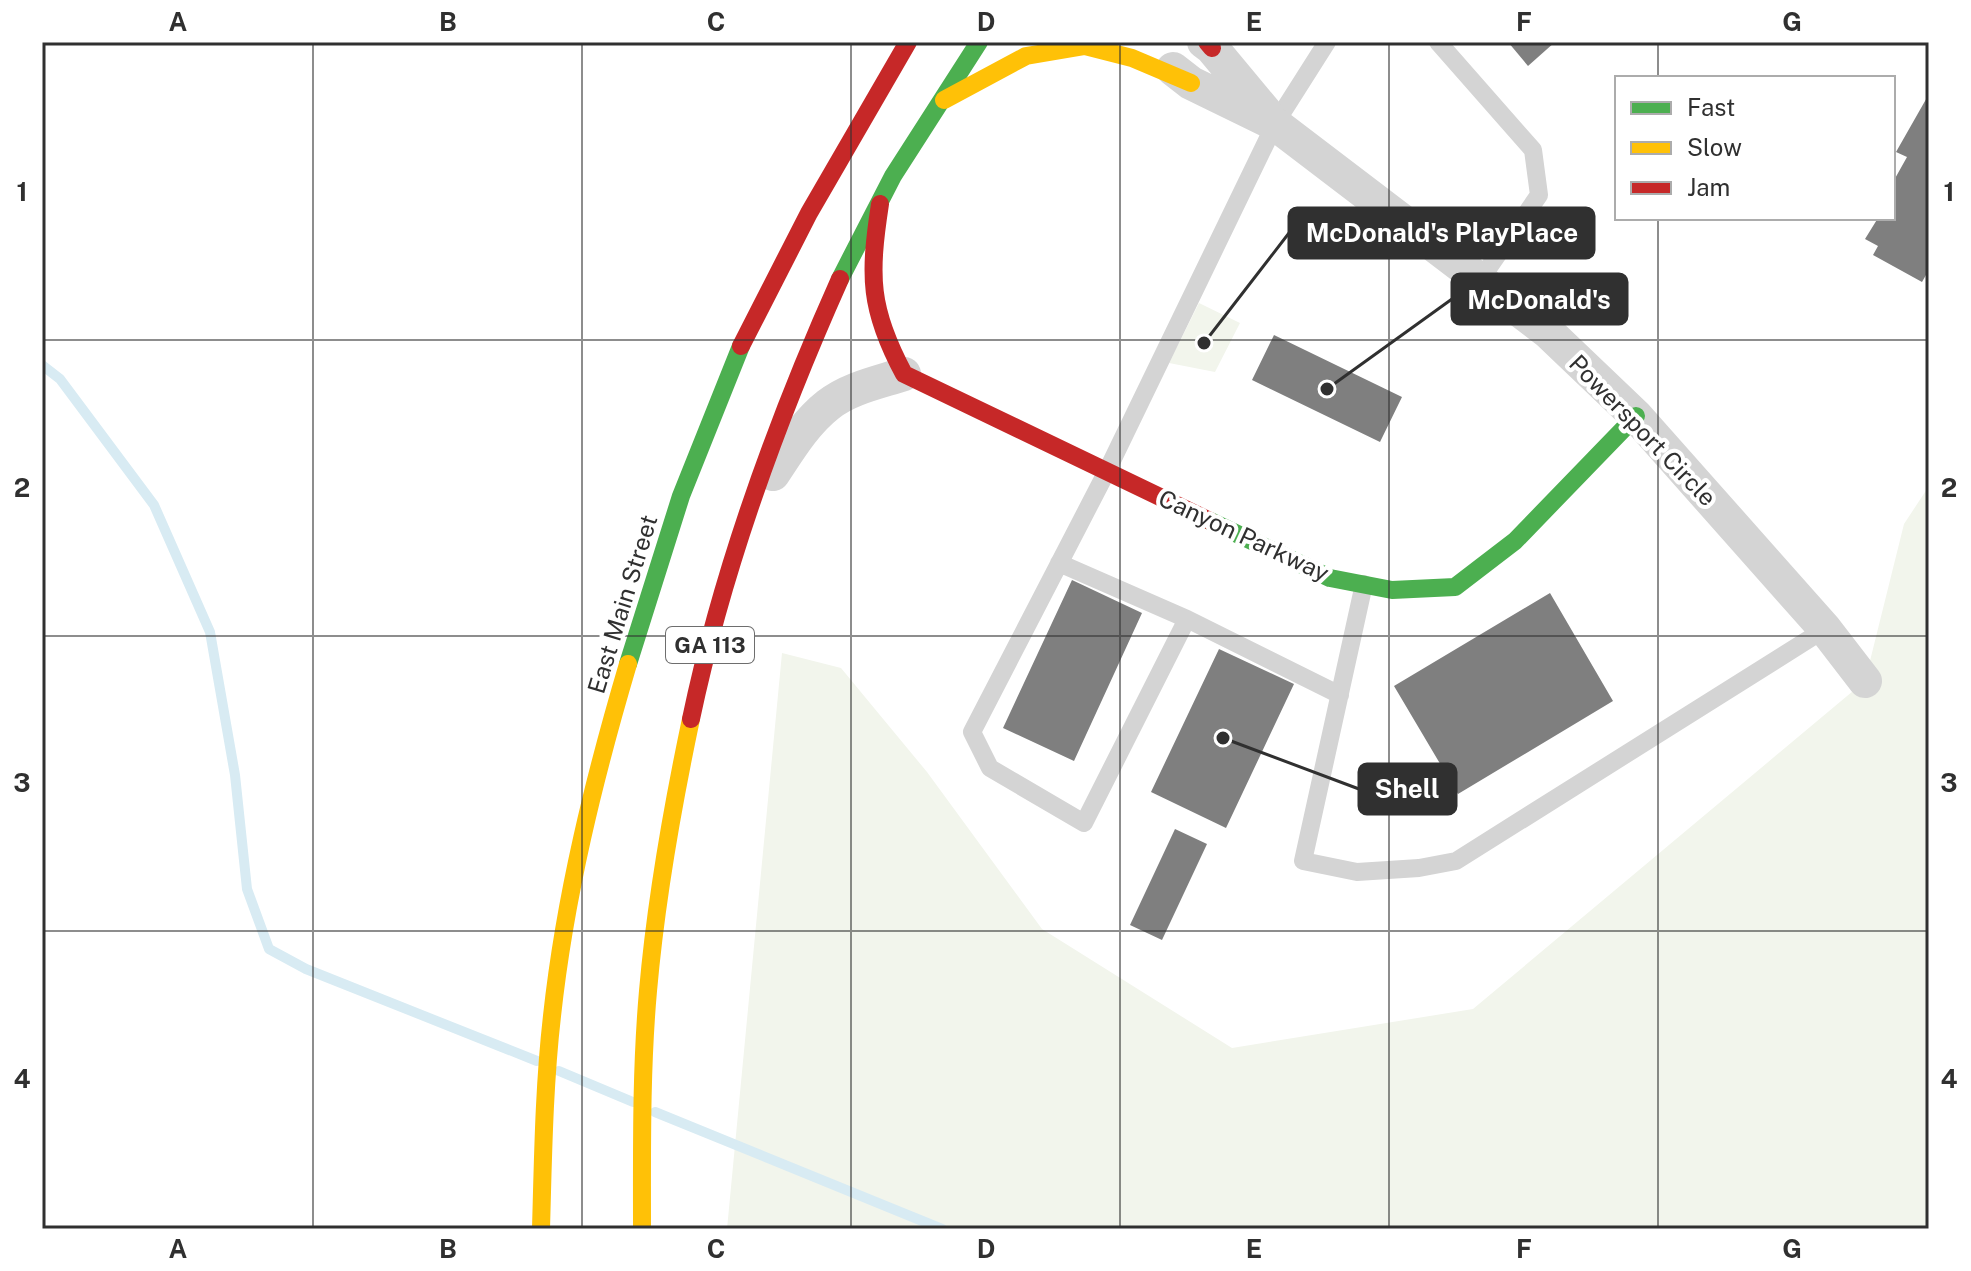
<svg xmlns="http://www.w3.org/2000/svg" width="1971" height="1271" viewBox="0 0 1971 1271" font-family="'Public Sans',sans-serif">
<rect width="100%" height="100%" fill="#fff"/>
<path fill="#f2f5ec" d="M1199 303 1240 323 1215 372 1169 363Z
M1929 486V1229H727L782 653 841 668 927 772 1042 929 1232 1048 1473 1009 1865 681 1904 524Z"/>
<g fill="none" stroke-linecap="round" stroke-linejoin="round">
<path stroke="#d8ebf3" stroke-width="10" d="M42 365 60 379 154 505 210 632 235 775 247 889 269 949 306 969 537 1061
M559 1071 633 1102
M655 1112 942 1229"/>
</g>
<path fill="#7f7f7f" d="M1508 42H1555L1528 66Z
M1929 94V277L1926 275 1922 282 1873 255 1878 246 1865 239 1878 218H1893V182L1907 157 1896 152Z
M1274 335 1402 397 1380 442 1252 380Z
M1072 580 1142 613 1074 761 1003 728Z
M1550 593 1613 701 1458 794 1394 686Z
M1219 649 1294 684 1226 828 1151 792Z
M1175 829 1207 844 1162 940 1130 925Z"/>
<g fill="none" stroke-linecap="round" stroke-linejoin="round">
<path stroke="#d4d4d4" stroke-width="18" d="M1327 42 1275 124 1107 471 972 732 990 768 1084 823 1187 619 1340 695
M1438 42 1533 150 1539 195 1480 280
M1059 563 1187 619
M1364 584 1303 861 1357 872 1419 868 1456 861 1825 629"/>
<path stroke="#d4d4d4" stroke-width="34" d="M1204 42 1212 48 1267 114
M1173 69 1191 83 1275 124 1548 332 1636 416 1825 629 1865 681
M773 474C789 450 805 423 828 405 849 388 880 382 904 374"/>
<path stroke="#4caf50" stroke-width="18" d="M840 279 893 176 979 42
M1210 521 1330 578 1392 590 1455 587 1515 541 1636 416
M628 664 681 496 741 346"/>
<path stroke="#ffc107" stroke-width="18" d="M944 100 1026 56 1085 46 1132 58 1191 83
M541 1229C543 1158 544 1086 552 1016 565 896 594 779 628 664
M642 1229C642 1150 641 1070 648 991 656 899 672 809 691 719"/>
<path stroke="#c62828" stroke-width="18" d="M1207 42 1212 48
M880 204C869 276 869 309 904 374L1210 521
M741 346 809 213 908 42
M691 719C723 567 777 420 840 279"/>
</g>
<path fill="none" stroke="#303030" stroke-width="2" stroke-opacity="0.55" d="M313 42V1229M582 42V1229M851 42V1229M1120 42V1229M1389 42V1229M1658 42V78M1658 218V1229M42 340H1929M42 636H1929M42 931H1929"/>
<g text-anchor="middle" dominant-baseline="central" stroke-width="8" stroke-linejoin="round" paint-order="stroke">
<rect fill="#fff" stroke="#6e6e6e" stroke-width="2" x="666" y="627" width="88" height="36" rx="6"/>
<g font-size="22" font-weight="bold" fill="#303030">
<text x="710" y="645">GA 113</text>
</g>
<g font-size="24" fill="#303030" stroke="#fff">
<text transform="translate(1643 430) rotate(46)">Powersport Circle</text>
<text transform="translate(1244 535) rotate(25)">Canyon Parkway</text>
<text transform="translate(622 604) rotate(-73)">East Main Street</text>
</g>
</g>
<path fill="none" stroke="#303030" stroke-width="3" d="M1204 343L1289 233M1327 389L1452 299M1223 738L1359 789"/>
<g fill="#303030" stroke="#fff" stroke-width="3">
<circle cx="1204" cy="343" r="8"/>
<circle cx="1327" cy="389" r="8"/>
<circle cx="1223" cy="738" r="8"/>
</g>
<g fill="#303030" stroke="#303030" stroke-width="3">
<rect x="1289" y="208" width="305" height="50" rx="8"/>
<rect x="1452" y="274" width="175" height="50" rx="8"/>
<rect x="1359" y="764" width="97" height="50" rx="8"/>
</g>
<g font-size="26" text-anchor="middle" font-weight="bold" fill="#fff">
<text x="1442" y="242">McDonald's PlayPlace</text>
<text x="1539" y="309">McDonald's</text>
<text x="1407" y="798">Shell</text>
</g>
<rect width="1971" height="1271" fill="none" stroke="#ffffff" stroke-width="88"/>
<rect x="1615" y="76" width="280" height="144" fill="#ffffff" stroke="#acacac" stroke-width="2"/>
<rect x="1631" y="102" width="40" height="12" fill="#4caf50" stroke="#acacac" stroke-width="2"/>
<text x="1687" y="116" font-size="24" fill="#303030">Fast</text>
<rect x="1631" y="142" width="40" height="12" fill="#ffc107" stroke="#acacac" stroke-width="2"/>
<text x="1687" y="156" font-size="24" fill="#303030">Slow</text>
<rect x="1631" y="182" width="40" height="12" fill="#c62828" stroke="#acacac" stroke-width="2"/>
<text x="1687" y="196" font-size="24" fill="#303030">Jam</text>
<rect x="44" y="44" width="1883" height="1183" fill="none" stroke="#303030" stroke-width="3"/>
<g font-size="26" text-anchor="middle" font-weight="bold" fill="#303030">
<text x="178" y="31">A</text>
<text x="448" y="31">B</text>
<text x="716" y="31">C</text>
<text x="986" y="31">D</text>
<text x="1254" y="31">E</text>
<text x="1524" y="31">F</text>
<text x="1792" y="31">G</text>
<text x="22" y="201">1</text>
<text x="1949" y="201">1</text>
<text x="22" y="497">2</text>
<text x="1949" y="497">2</text>
<text x="22" y="792">3</text>
<text x="1949" y="792">3</text>
<text x="22" y="1088">4</text>
<text x="1949" y="1088">4</text>
<text x="178" y="1258">A</text>
<text x="448" y="1258">B</text>
<text x="716" y="1258">C</text>
<text x="986" y="1258">D</text>
<text x="1254" y="1258">E</text>
<text x="1524" y="1258">F</text>
<text x="1792" y="1258">G</text>
</g>
</svg>
